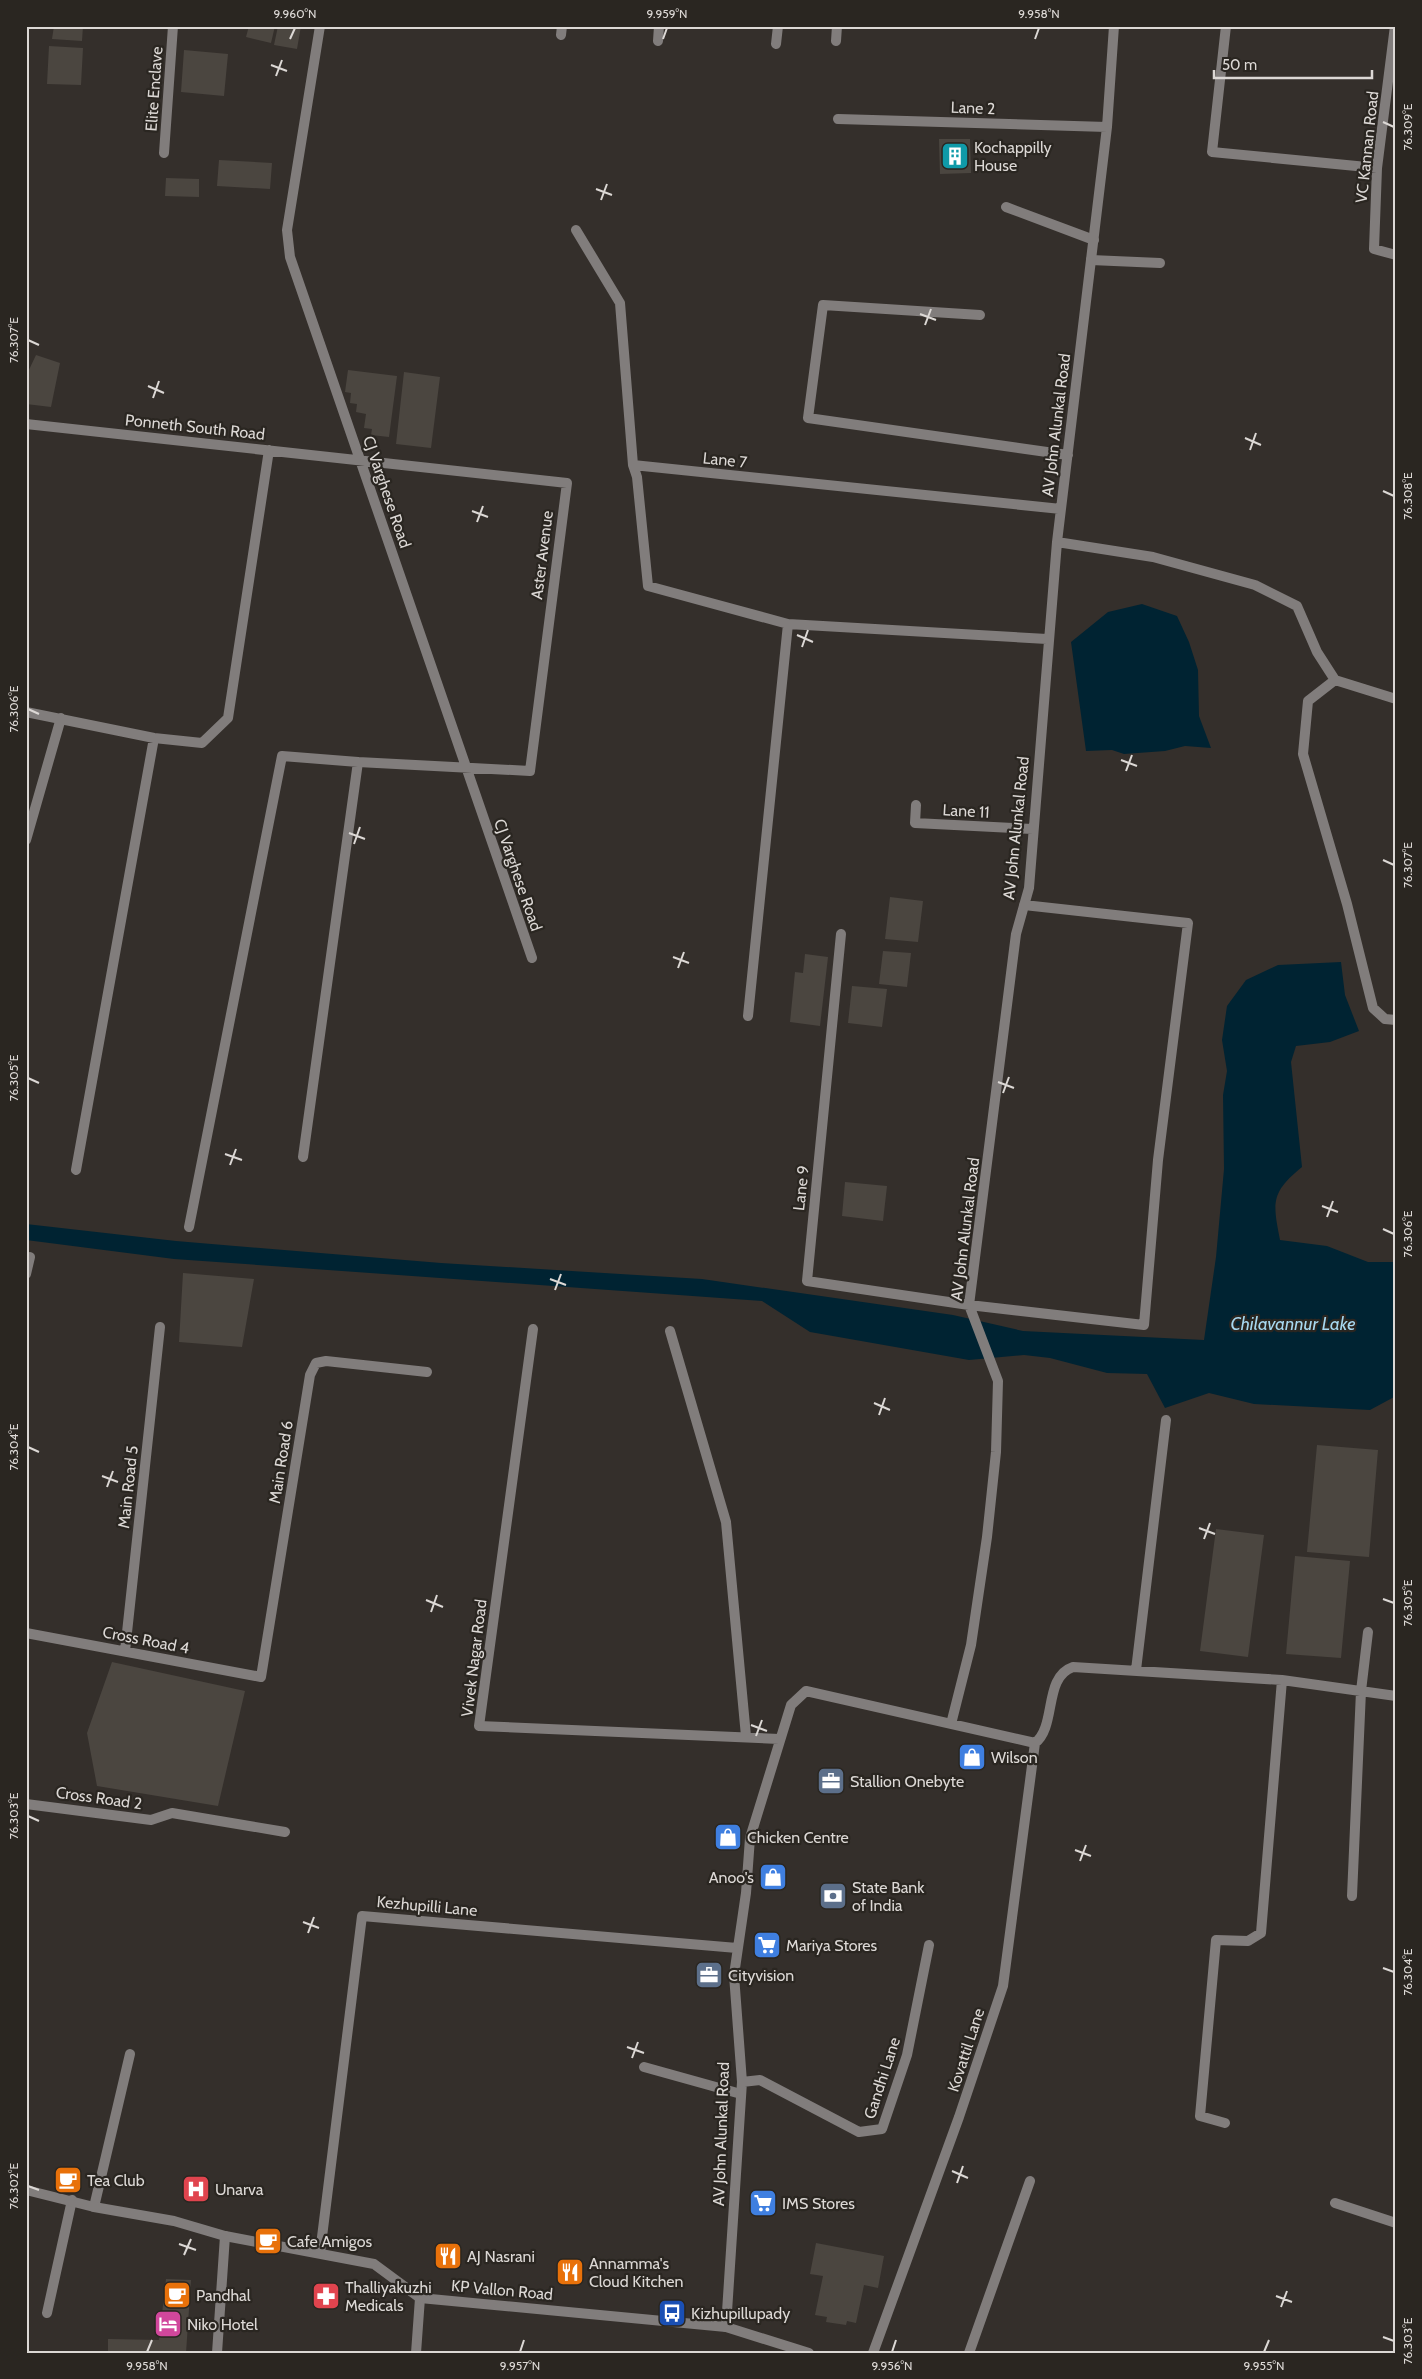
<svg xmlns="http://www.w3.org/2000/svg" width="1422" height="2379" viewBox="0 0 1422 2379" font-family="Cabin,sans-serif">
<rect width="100%" height="100%" fill="#342f2b"/>
<path fill="#002332" d="M1142 604 1177 616 1189 642 1198 670 1199 716 1211 748 1185 746 1165 751 1124 754 1112 750 1086 751 1071 642 1108 612Z
M1341 962 1345 995 1359 1031 1330 1042 1296 1046 1291 1062 1302 1167C1270 1193 1273 1203 1280 1240L1327 1246 1368 1262H1396V1396L1370 1410 1254 1404 1209 1393 1165 1408 1147 1374 1107 1373 1050 1358 1024 1355 969 1360 810 1332 762 1301 174 1259 26 1240V1224L176 1241 441 1263 702 1279 953 1315 1023 1331 1204 1340 1216 1257 1224 1169 1223 1095 1227 1071 1222 1040 1227 1006 1246 980 1278 965Z"/>
<path fill="#4b4640" d="M54 26H83L82 41 52 39Z
M249 26H275L271 43 246 37Z
M278 26H301L297 49 274 45Z
M49 46 83 48 81 85 47 84Z
M184 50 228 54 224 96 181 92Z
M939 139H970L971 173 940 174Z
M219 160 272 163 270 189 217 186Z
M166 178 199 179V197L165 196Z
M36 355 60 363 51 407 26 404 27 374Z
M348 370 397 376 389 437 371 435 372 429 364 428 366 414 356 412 357 404 350 403 351 393 345 392Z
M404 372 440 377 431 448 396 444Z
M890 897 923 901 918 942 885 939Z
M883 951 911 953 907 987 879 984Z
M805 954 828 957 820 1026 790 1022 795 972 803 973Z
M852 986 887 989 882 1027 848 1023Z
M845 1182 887 1186 883 1221 842 1216Z
M183 1273 254 1279 242 1347 179 1342Z
M1317 1445 1378 1450 1369 1557 1307 1552Z
M1216 1529 1264 1535 1248 1657 1200 1651Z
M1295 1556 1350 1561 1341 1658 1286 1654Z
M112 1662 245 1691 218 1806 97 1786 87 1733Z
M816 2243 884 2256 878 2288 864 2285 856 2323 847 2321 846 2325 826 2322 827 2317 815 2315 823 2276 810 2274Z
M166 2279 191 2280 186 2353H108V2339L159 2340Z"/>
<g fill="none" stroke-linecap="round" stroke-linejoin="round">
<path stroke="#817d7c" stroke-width="10" d="M1006 207 1094 240
M1091 260 1160 263
M644 2067 741 2094
M217 2353 225 2236"/>
<path stroke="#817d7c" stroke-width="10" d="M320 26 287 230 290 257 532 958
M1226 26 1212 152 1377 168
M1395 26 1377 168 1374 249 1396 255
M561 35 562 26
M658 41 659 26
M836 41 837 26
M776 44 778 26
M838 119 1107 127
M164 153 173 26
M576 230 620 303 633 465 1061 509
M980 315 823 305 808 418 1068 455
M26 424 567 483 530 771 358 762 282 756 189 1227
M633 465 637 477 648 586 788 624
M1057 542 1153 557 1255 585 1297 606 1317 652 1335 680 1396 699
M1335 680 1308 701 1303 754 1347 904 1373 1008 1385 1019 1396 1020
M26 712 154 738 202 743 228 718 269 450
M916 805 915 823 1033 829
M26 840 61 718
M841 934 807 1281 969 1305 1144 1325 1158 1160 1188 923 1024 905
M748 1016 788 624 1047 639
M303 1157 358 762
M76 1170 154 738
M26 1274 30 1257
M533 1329 479 1726 779 1739
M670 1331 726 1522 746 1736
M26 1633 261 1677 310 1375 316 1363 326 1361 427 1372
M125 1651 160 1327
M1136 1670 1166 1420
M1282 1680 1396 1696
M951 1724 971 1645 987 1537 996 1452 998 1381 969 1305 1016 934 1029 888 1057 542 1107 127 1114 26
M26 1804 151 1820 172 1813 285 1832
M1352 1896 1361 1691 1368 1632
M742 2082 760 2080 859 2132 882 2129 907 2055 929 1945
M1335 2203 1396 2223
M94 2207 130 2054
M320 2253 362 1916 737 1948
M47 2313 72 2200
M726 2327 742 2082 734 1975 746 1893 750 1838 791 1705 806 1691 1035 1743C1057 1726 1043 1677 1073 1667L1282 1680 1261 1933 1248 1941 1216 1940 1200 2116 1225 2123
M416 2353 420 2298
M873 2353 959 2117 1003 1986 1035 1743
M969 2353 1030 2181"/>
<path stroke="#817d7c" stroke-width="10" d="M26 2190 94 2207 174 2221 225 2236 374 2264 420 2298 726 2327 809 2353"/>
</g>
<path fill="none" stroke="#dcd8d5" stroke-width="2" d="M290 39 295 28M663 39 667 28M1035 39 1039 28M271 65 287 71M276 76 282 60M1383 122 1394 127M596 189 612 195M601 200 607 184M920 314 936 320M925 325 931 309M28 340 39 345M148 386 164 393M153 398 159 381M1245 438 1261 445M1250 450 1256 433M1383 491 1394 496M472 511 488 517M477 522 483 506M797 635 813 642M802 647 808 630M28 709 39 714M1121 760 1137 766M1126 771 1132 755M349 833 365 839M354 844 360 827M1383 860 1394 865M673 957 689 963M678 968 684 952M28 1078 39 1083M998 1082 1014 1088M1003 1093 1009 1077M225 1154 242 1160M230 1165 236 1149M1322 1206 1338 1212M1327 1217 1333 1201M1383 1229 1394 1234M550 1279 566 1285M555 1290 561 1274M874 1403 890 1410M879 1415 885 1398M28 1447 39 1452M102 1476 118 1482M107 1487 113 1471M1199 1528 1215 1534M1204 1539 1210 1523M1383 1599 1394 1603M426 1600 443 1607M431 1612 437 1595M751 1725 767 1731M756 1736 762 1720M28 1816 39 1821M1075 1850 1091 1856M1080 1861 1086 1845M303 1922 319 1928M308 1933 314 1917M1383 1968 1394 1972M627 2047 644 2053M632 2058 638 2042M952 2171 968 2178M957 2183 963 2166M28 2186 39 2190M179 2244 196 2250M184 2255 191 2239M1276 2296 1292 2302M1281 2307 1287 2291M1383 2337 1394 2341M147 2352 152 2340M520 2352 524 2340M892 2352 896 2340M1264 2352 1269 2340"/>
<defs>
<g id="building-square" transform="scale(1.4375)"><rect x="-9" y="-9" width="18" height="18" rx="4" fill="#0f9aa8" stroke="#2a2621"/><path d="M-4-6H4V6H1V3H-1V6H-4ZM-2.5-4.3h1.7v1.8h-1.7ZM.8-4.3h1.7v1.8H.8ZM-2.5-1h1.7V.8h-1.7ZM.8-1h1.7V.8H.8Z" fill="#fff"/></g>
<g id="shop-square" transform="scale(1.4375)"><rect x="-9" y="-9" width="18" height="18" rx="4" fill="#3f7fe0" stroke="#2a2621"/><path d="M-5-2.5h2.3a2.7 3.5 0 0 1 5.4 0H5L5.5 6h-11ZM-1.5-2.5h3a1.5 2.3 0 0 0-3 0Z" fill="#fff"/></g>
<g id="office-square" transform="scale(1.4375)"><rect x="-9" y="-9" width="18" height="18" rx="4" fill="#5c6f8a" stroke="#2a2621"/><path d="M-6-3h4V-5.5h4V-3h4V5H-6ZM-1-4.5V-3h2v-1.5ZM-6 0V1H6V0Z" fill="#fff"/></g>
<g id="bank-square" transform="scale(1.4375)"><rect x="-9" y="-9" width="18" height="18" rx="4" fill="#5c6f8a" stroke="#2a2621"/><path d="M-6-4H6V4H-6ZM0-2.3a2.3 2.3 0 1 0 0 4.6a2.3 2.3 0 1 0 0-4.6Z" fill="#fff"/></g>
<g id="supermarket-square" transform="scale(1.4375)"><rect x="-9" y="-9" width="18" height="18" rx="4" fill="#3f7fe0" stroke="#2a2621"/><path d="M-6-5.5h2.5l.6 2H6L4.5 2H-2.5L-4.4-4H-6ZM-1.5 3.2a1.3 1.3 0 1 0 .1 0ZM3 3.2a1.3 1.3 0 1 0 .1 0Z" fill="#fff"/></g>
<g id="cafe-square" transform="scale(1.4375)"><rect x="-9" y="-9" width="18" height="18" rx="4" fill="#e8710a" stroke="#2a2621"/><path d="M-5.5-4.5H6V0H3Q3 3.5 0 3.5H-2.5Q-5.5 3.5-5.5 0ZM3-3.2v2h1.7v-2ZM-6 4.5H4V6H-6Z" fill="#fff"/></g>
<g id="hospital-square" transform="scale(1.4375)"><rect x="-9" y="-9" width="18" height="18" rx="4" fill="#e0444e" stroke="#2a2621"/><path d="M-5-5h3v3.5h4V-5h3V5h-3V1.5h-4V5h-3Z" fill="#fff"/></g>
<g id="restaurant-square" transform="scale(1.4375)"><rect x="-9" y="-9" width="18" height="18" rx="4" fill="#e8710a" stroke="#2a2621"/><path d="M-5-6h1v4h1v-4h1v4h1v-4h1v5L-1.5 .5V6h-2V.5L-5-1ZM5-6V6H3V1.5H1.5Q1.5-4 5-6Z" fill="#fff"/></g>
<g id="pharmacy-square" transform="scale(1.4375)"><rect x="-9" y="-9" width="18" height="18" rx="4" fill="#e0444e" stroke="#2a2621"/><path d="M-2-6h4v4h4v4h-4v4h-4v-4h-4v-4h4Z" fill="#fff"/></g>
<g id="bus-square" transform="scale(1.4375)"><rect x="-9" y="-9" width="18" height="18" rx="4" fill="#1a4fb4" stroke="#2a2621"/><path d="M-5-6H5V4H4V6H2V4H-2V6H-4V4H-5ZM-3.5-4V0h7V-4ZM-3.5 1.2v1.5H-2V1.2ZM2 1.2v1.5H3.5V1.2Z" fill="#fff"/></g>
<g id="hotel-square" transform="scale(1.4375)"><rect x="-9" y="-9" width="18" height="18" rx="4" fill="#d1479c" stroke="#2a2621"/><path d="M-6-4.5h1.5V1H6V5H4.5V3h-9V5H-6ZM-4 0a1.8 1.8 0 1 1 3.6 0ZM.5 0V-2.5h3Q6-2.5 6 0Z" fill="#fff"/></g>
</defs>
<g fill-rule="evenodd">
<use href="#building-square" x="955" y="156"/>
<use href="#shop-square" x="972" y="1757"/>
<use href="#office-square" x="831" y="1781"/>
<use href="#shop-square" x="728" y="1837"/>
<use href="#shop-square" x="773" y="1877"/>
<use href="#bank-square" x="833" y="1896"/>
<use href="#supermarket-square" x="767" y="1945"/>
<use href="#office-square" x="709" y="1975"/>
<use href="#cafe-square" x="68" y="2180"/>
<use href="#hospital-square" x="196" y="2189"/>
<use href="#supermarket-square" x="763" y="2203"/>
<use href="#cafe-square" x="268" y="2241"/>
<use href="#restaurant-square" x="448" y="2256"/>
<use href="#restaurant-square" x="570" y="2272"/>
<use href="#cafe-square" x="177" y="2295"/>
<use href="#pharmacy-square" x="326" y="2296"/>
<use href="#bus-square" x="672" y="2313"/>
<use href="#hotel-square" x="168" y="2324"/>
</g>
<g text-anchor="middle" dominant-baseline="central" stroke-width="4.5" stroke-linejoin="round" paint-order="stroke">
<g font-size="16" fill="#dcd8d5" stroke="#2a2621">
<text transform="translate(154 89) rotate(-86)">Elite Enclave</text>
<text transform="translate(973 108) rotate(2)">Lane 2</text>
<text transform="translate(1367 147) rotate(-84)">VC Kannan Road</text>
<text transform="translate(1056 425) rotate(-83)">AV John Alunkal Road</text>
<text transform="translate(195 427) rotate(6)">Ponneth South Road</text>
<text transform="translate(725 460) rotate(6)">Lane 7</text>
<text transform="translate(387 492) rotate(71)">CJ Varghese Road</text>
<text transform="translate(542 555) rotate(-83)">Aster Avenue</text>
<text transform="translate(966 811) rotate(3)">Lane 11</text>
<text transform="translate(1016 828) rotate(-84)">AV John Alunkal Road</text>
<text transform="translate(518 875) rotate(71)">CJ Varghese Road</text>
<text transform="translate(801 1188) rotate(-84)">Lane 9</text>
<text transform="translate(965 1229) rotate(-83)">AV John Alunkal Road</text>
<text transform="translate(281 1462) rotate(-81)">Main Road 6</text>
<text transform="translate(128 1487) rotate(-84)">Main Road 5</text>
<text transform="translate(146 1640) rotate(11)">Cross Road 4</text>
<text transform="translate(474 1658) rotate(-83)">Vivek Nagar Road</text>
<text transform="translate(99 1798) rotate(8)">Cross Road 2</text>
<text transform="translate(427 1906) rotate(5)">Kezhupilli Lane</text>
<text transform="translate(966 2050) rotate(-72)">Kovattil Lane</text>
<text transform="translate(882 2078) rotate(-72)">Gandhi Lane</text>
<text transform="translate(721 2134) rotate(-88)">AV John Alunkal Road</text>
<text transform="translate(502 2290) rotate(5)">KP Vallon Road</text>
</g>
<g font-size="16" fill="#dcd8d5" stroke="#2a2621" text-anchor="start">
<text x="974" y="147">Kochappilly<tspan x="974" dy="18">House</tspan></text>
<text x="991" y="1757">Wilson</text>
<text x="850" y="1781">Stallion Onebyte</text>
<text x="747" y="1837">Chicken Centre</text>
<text x="754" y="1877" text-anchor="end">Anoo's</text>
<text x="852" y="1887">State Bank<tspan x="852" dy="18">of India</tspan></text>
<text x="786" y="1945">Mariya Stores</text>
<text x="728" y="1975">Cityvision</text>
<text x="87" y="2180">Tea Club</text>
<text x="215" y="2189">Unarva</text>
<text x="782" y="2203">IMS Stores</text>
<text x="287" y="2241">Cafe Amigos</text>
<text x="467" y="2256">AJ Nasrani</text>
<text x="589" y="2263">Annamma's<tspan x="589" dy="18">Cloud Kitchen</tspan></text>
<text x="345" y="2287">Thalliyakuzhi<tspan x="345" dy="18">Medicals</tspan></text>
<text x="196" y="2295">Pandhal</text>
<text x="691" y="2313">Kizhupillupady</text>
<text x="187" y="2324">Niko Hotel</text>
</g>
<g font-size="18" font-style="italic" fill="#a7d8f0" stroke="#2a2621">
<text x="1293" y="1324">Chilavannur Lake</text>
</g>
</g>
<rect width="1422" height="2379" fill="none" stroke="#2a2621" stroke-width="55"/>
<path d="M1214 70v8h158v-8" fill="none" stroke="#dcd8d5" stroke-width="2.5"/>
<text x="1222" y="70" font-size="15" fill="#dcd8d5" stroke="#2a2621" stroke-width="4" paint-order="stroke">50 m</text>
<rect x="28" y="28" width="1366" height="2324" fill="none" stroke="#dcd8d5" stroke-width="2"/>
<g font-size="12" text-anchor="middle" fill="#dcd8d5">
<text x="295" y="18">9.960°N</text>
<text x="667" y="18">9.959°N</text>
<text x="1039" y="18">9.958°N</text>
<text transform="translate(1408 127) rotate(-90)" y="4">76.309°E</text>
<text transform="translate(14 340) rotate(-90)" y="4">76.307°E</text>
<text transform="translate(1408 496) rotate(-90)" y="4">76.308°E</text>
<text transform="translate(14 709) rotate(-90)" y="4">76.306°E</text>
<text transform="translate(1408 865) rotate(-90)" y="4">76.307°E</text>
<text transform="translate(14 1078) rotate(-90)" y="4">76.305°E</text>
<text transform="translate(1408 1234) rotate(-90)" y="4">76.306°E</text>
<text transform="translate(14 1447) rotate(-90)" y="4">76.304°E</text>
<text transform="translate(1408 1603) rotate(-90)" y="4">76.305°E</text>
<text transform="translate(14 1816) rotate(-90)" y="4">76.303°E</text>
<text transform="translate(1408 1972) rotate(-90)" y="4">76.304°E</text>
<text transform="translate(14 2186) rotate(-90)" y="4">76.302°E</text>
<text transform="translate(1408 2341) rotate(-90)" y="4">76.303°E</text>
<text x="147" y="2370">9.958°N</text>
<text x="520" y="2370">9.957°N</text>
<text x="892" y="2370">9.956°N</text>
<text x="1264" y="2370">9.955°N</text>
</g>
</svg>
